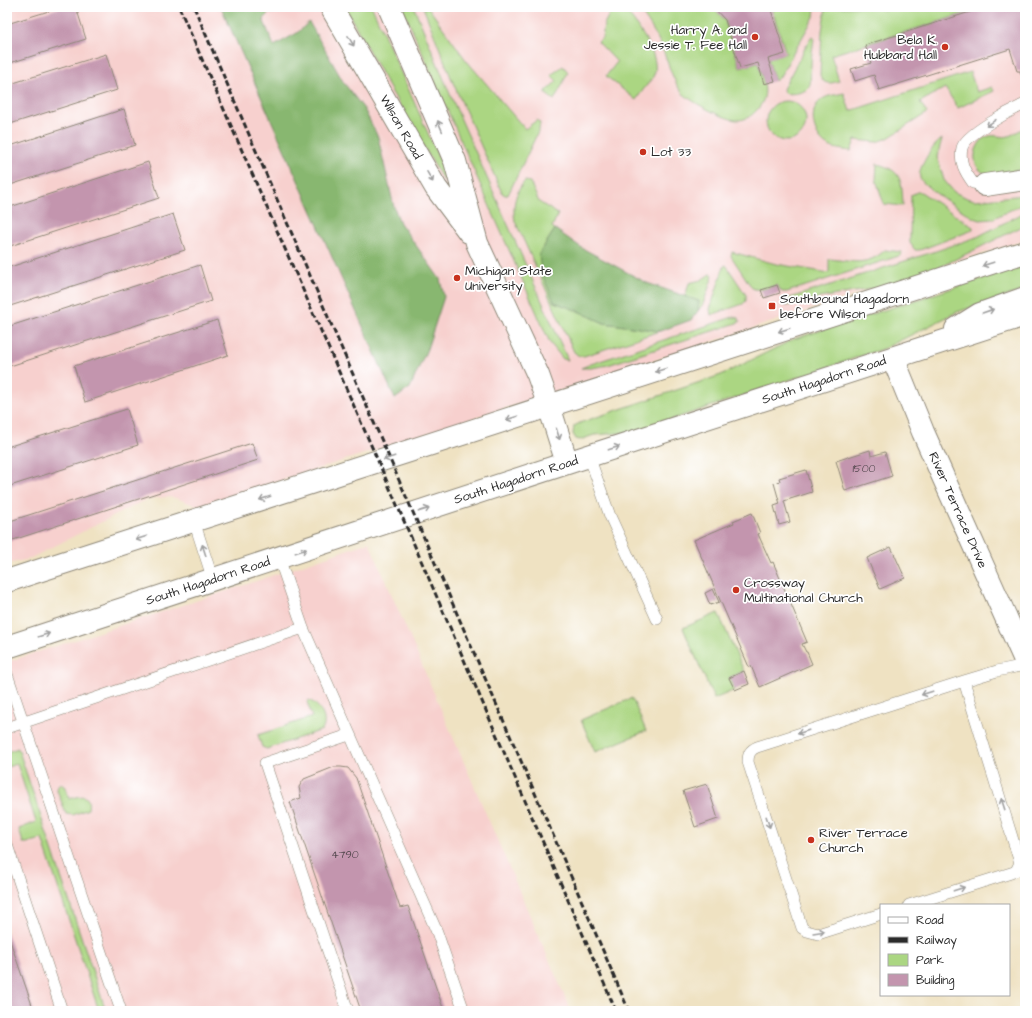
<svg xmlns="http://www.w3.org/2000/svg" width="1032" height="1018" viewBox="0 0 1032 1018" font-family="'Architects Daughter',sans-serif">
<rect width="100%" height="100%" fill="#fff"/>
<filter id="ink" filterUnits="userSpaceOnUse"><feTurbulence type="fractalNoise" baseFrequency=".025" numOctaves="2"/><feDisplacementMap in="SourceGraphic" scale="8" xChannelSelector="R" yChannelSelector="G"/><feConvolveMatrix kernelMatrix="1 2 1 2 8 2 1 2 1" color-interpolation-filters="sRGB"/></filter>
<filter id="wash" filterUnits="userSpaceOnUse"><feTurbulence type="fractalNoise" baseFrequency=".012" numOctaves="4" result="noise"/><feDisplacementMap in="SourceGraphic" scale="16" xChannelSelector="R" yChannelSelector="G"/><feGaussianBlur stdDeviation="0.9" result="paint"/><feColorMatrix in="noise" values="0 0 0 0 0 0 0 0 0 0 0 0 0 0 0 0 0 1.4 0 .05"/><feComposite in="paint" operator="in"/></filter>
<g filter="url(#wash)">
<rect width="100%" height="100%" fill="#efe2c2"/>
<path fill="#f7d0ce" d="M7 7H1025V240L200 507 176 498 167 497 155 498 143 501 29 559 7 564Z
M369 542 571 1011H7V662L245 585Z"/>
<path fill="#abd682" stroke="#6b8056" d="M345 7H372L447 176 446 180H443L382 75Z
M402 7H414L452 99 568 360 563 359 550 343Z
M423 7H428L466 60 525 129 537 120 540 123 539 130 508 195H505L502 193 454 85Z
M613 7H623C634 22 664 57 653 77 648 84 641 92 636 100L606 76 617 62 598 42 602 38 604 24Z
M637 7H713L725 20 740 68 758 63C762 78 770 92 760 106 755 113 748 120 738 120 727 121 686 100 680 90 672 78 668 62 662 48 657 35 646 18 637 7Z
M771 7H815L814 17 779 78 775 81 768 59 786 53Z
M826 7H864L884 10 890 7H986L831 55 839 81C830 84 823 85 820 75L822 31Z
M813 36 814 38C813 47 811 57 811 66 810 72 811 79 810 85 808 93 791 95 784 93L783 89 811 37Z
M563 66 568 72 561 87 554 100 546 94V91L557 81 551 75Z
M970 72 977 92 992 87 994 91 958 108 945 88 920 102 927 113 888 138 876 142 855 140 851 151C844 150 833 149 827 145 813 137 808 111 820 101 826 95 836 95 844 93L850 111Z
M766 121a20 20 0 1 1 40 0a20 20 0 1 1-40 0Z
M1025 127V169C1009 172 979 184 975 160 974 153 977 145 982 140 992 131 1000 139 1009 136 1014 134 1020 130 1025 127Z
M942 139 937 157 944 180 954 192 967 198 975 200 1025 195V203L992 219 980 220 972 217C962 210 924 188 920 178 918 171 923 164 926 158 930 151 936 143 942 139Z
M877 164C903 170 902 183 903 206L884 204 876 180Z
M525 181 530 182 539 202 558 214 552 227 555 229 539 254 554 302 578 311 604 323 660 331 584 356H579L574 352 515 221C512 207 515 192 525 181Z
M917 192H921L973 227V230L920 250H915L910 243V237L911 195Z
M1025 212V225L938 268 877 288 814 299 786 306 784 302 787 299 936 251 977 237Z
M885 250 902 252 901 255 899 256 787 292H782L777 285C769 287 760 292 752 288L731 256 732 252 776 264 829 273V259C853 261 867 267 885 250Z
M726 265 746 295V301L743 304 711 315 710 309 724 266Z
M1025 265V290L957 312 885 348 634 432 594 435 580 440 576 439 573 434 574 426 582 422 721 375 794 339Z
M710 274H712L713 276 703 304 698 311 699 301 685 297 689 283 701 280Z
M733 317 738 318 740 322 608 365 591 368H581L591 364Z
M718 613 744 671 729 678 735 690 714 699 683 628Z
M632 698 646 731 595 752 581 720Z
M308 700C319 703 329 720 322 730L267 749 262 747 258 735 312 717 307 702Z
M18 748 106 1011H99L42 839 27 843H23L19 829 36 822 17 764 7 767V752Z
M60 783 65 787 69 799C80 796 91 792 88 809L73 815 66 814 57 790 58 785Z"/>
<path fill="#88b770" stroke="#5a714e" d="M221 7H294L295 11 269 13 263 19 274 46 297 33 309 22 344 83 364 109 378 137 394 207 400 223 440 279 444 297 427 349 410 388 395 399Z
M555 229 582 248 647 283 699 301 698 311 691 320 660 331 604 323 578 311 554 302 541 272 539 254Z"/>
<g id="blocks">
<path fill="#c395ae" d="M62 7H76L86 39 7 64V24Z
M713 7H770L785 54 768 59 775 81 764 84 758 63 740 68 725 20Z
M986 7H1025V74L1021 75 1020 71H1017L1010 49 879 90 874 75 855 81 851 69 871 63 865 45Z
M106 54 117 90 7 125V85Z
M124 109 135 145 7 186V147Z
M148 162 159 198 7 247V208Z
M173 214 185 250 7 307V268Z
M200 265 211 301 7 367V327Z
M777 285 780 293 764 298 761 290Z
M217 320 228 355 85 402 74 366Z
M127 409 138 445 7 487V447Z
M252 443 258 460 7 542V522Z
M870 450 871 456 885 452 892 476 845 491 836 461Z
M806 470 812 492 784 501 790 522 779 525 774 506 780 504 774 483 780 481 779 478Z
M752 513 760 533 758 534 771 563 773 562 807 642 802 644 806 652H807L812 664 760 687 751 666 749 667 694 540 734 523 733 521Z
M891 547 905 578 880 589 867 558Z
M713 589 719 602 710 605 705 593Z
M744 671 749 684 735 690 729 678Z
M334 767H341L348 768 356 778 400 908 408 906 444 1011H361L290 802 301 798 299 787 304 779Z
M707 784 718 819 695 827 683 791Z
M7 932 34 1011H7Z"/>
</g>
</g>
<g filter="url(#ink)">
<use href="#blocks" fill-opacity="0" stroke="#8d8676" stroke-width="1"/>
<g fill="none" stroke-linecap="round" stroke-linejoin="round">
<g stroke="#8d8676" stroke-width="12">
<path id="service" d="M985 185 973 183C965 172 959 162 962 148 965 134 1012 110 1025 104
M589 456 610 516 657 619
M194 521 213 580
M279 558 303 628 437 932 464 1011
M7 674 121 1011
M7 728 303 628
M7 845 62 1011
M909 905 1011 873 1016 871 1020 863 964 681
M881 914 818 934 807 931 802 928 748 762C748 754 750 750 757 747L964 681 997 671 1025 665
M348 1011 265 763 349 735"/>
</g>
<g stroke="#8d8676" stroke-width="24">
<path id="minor" d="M985 185 1025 179
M893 358 923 432 1025 660"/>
</g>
<g stroke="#8d8676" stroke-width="24">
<path id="tertiary" d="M331 7 436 188 469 232
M389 7 455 161 477 243 538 375 549 406 567 463
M956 329 980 314 1025 298
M7 581 1025 252
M7 647 567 463 1025 315"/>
</g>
<use href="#service" stroke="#fff" stroke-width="11"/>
<use href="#minor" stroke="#fff" stroke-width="22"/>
<use href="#tertiary" stroke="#fff" stroke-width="22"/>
<path stroke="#2b2b2b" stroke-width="3" stroke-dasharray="6 3" stroke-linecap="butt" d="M179 7 378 461 616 1011
M194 7C338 342 485 676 629 1011"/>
</g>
<defs><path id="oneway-shaft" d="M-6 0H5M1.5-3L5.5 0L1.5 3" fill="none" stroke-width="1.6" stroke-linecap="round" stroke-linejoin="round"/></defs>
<g stroke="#a0a0a0">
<use href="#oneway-shaft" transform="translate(351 41) rotate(60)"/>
<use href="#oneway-shaft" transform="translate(991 123) rotate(145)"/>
<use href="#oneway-shaft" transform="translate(440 126) rotate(-113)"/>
<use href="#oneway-shaft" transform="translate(430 177) rotate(60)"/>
<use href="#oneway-shaft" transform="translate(988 264) rotate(162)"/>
<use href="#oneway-shaft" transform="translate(988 311) rotate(-19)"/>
<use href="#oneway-shaft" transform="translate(784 330) rotate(162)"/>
<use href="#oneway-shaft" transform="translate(661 370) rotate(162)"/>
<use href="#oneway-shaft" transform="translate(512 418) rotate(162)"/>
<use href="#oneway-shaft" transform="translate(558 434) rotate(73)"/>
<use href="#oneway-shaft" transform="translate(614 448) rotate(-18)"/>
<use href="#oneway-shaft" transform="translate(389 458) rotate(162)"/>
<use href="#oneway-shaft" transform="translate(265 498) rotate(162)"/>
<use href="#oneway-shaft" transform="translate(424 510) rotate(-18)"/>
<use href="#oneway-shaft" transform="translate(141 538) rotate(162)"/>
<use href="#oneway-shaft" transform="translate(204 550) rotate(-108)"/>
<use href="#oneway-shaft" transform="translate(301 551) rotate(-18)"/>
<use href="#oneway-shaft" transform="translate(44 635) rotate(-18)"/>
<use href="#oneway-shaft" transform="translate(927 693) rotate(162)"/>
<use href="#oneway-shaft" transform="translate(803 732) rotate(162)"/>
<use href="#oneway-shaft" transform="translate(1003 804) rotate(-108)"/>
<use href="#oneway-shaft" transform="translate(768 822) rotate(72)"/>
<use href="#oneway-shaft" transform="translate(959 889) rotate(-18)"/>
<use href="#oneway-shaft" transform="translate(819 932) rotate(-9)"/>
</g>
</g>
<g fill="#c8321e" stroke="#fff" stroke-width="1.5">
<circle cx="755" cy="37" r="4"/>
<circle cx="945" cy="47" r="4"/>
<circle cx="643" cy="152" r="4"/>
<circle cx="457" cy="278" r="4"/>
<rect x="768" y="302" width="8" height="8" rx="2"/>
<circle cx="736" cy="590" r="4"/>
<circle cx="811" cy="840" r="4"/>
</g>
<g text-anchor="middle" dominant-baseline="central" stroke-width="3.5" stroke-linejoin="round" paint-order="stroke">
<g font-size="11" fill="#51464c">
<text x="864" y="468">1500</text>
<text x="345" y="854">4790</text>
</g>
<g font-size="13" fill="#2b2b2b" stroke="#fff" text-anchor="start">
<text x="747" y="30" text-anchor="end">Harry A. and<tspan x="747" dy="15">Jessie T. Fee Hall</tspan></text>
<text x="937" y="40" text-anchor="end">Bela K.<tspan x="937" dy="15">Hubbard Hall</tspan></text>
<text x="651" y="152">Lot 33</text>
<text x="465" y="271">Michigan State<tspan x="465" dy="15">University</tspan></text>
<text x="780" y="299">Southbound Hagadorn<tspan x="780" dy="15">before Wilson</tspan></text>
<text x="744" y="583">Crossway<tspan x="744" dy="15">Multinational Church</tspan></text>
<text x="819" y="833">River Terrace<tspan x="819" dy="15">Church</tspan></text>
</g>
<g font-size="13" fill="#2b2b2b" stroke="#fff">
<text transform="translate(401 127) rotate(60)">Wilson Road</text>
<text transform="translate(824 380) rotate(-18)">South Hagadorn Road</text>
<text transform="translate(516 480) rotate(-18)">South Hagadorn Road</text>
<text transform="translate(958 510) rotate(66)">River Terrace Drive</text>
<text transform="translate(208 581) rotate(-18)">South Hagadorn Road</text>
</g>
</g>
<rect width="1032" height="1018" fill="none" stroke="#fff" stroke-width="24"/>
<rect x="880" y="904" width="130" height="92" fill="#ffffff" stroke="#aaaaaa"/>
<rect x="888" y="917" width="20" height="6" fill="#ffffff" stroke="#aaaaaa"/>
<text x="916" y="924" font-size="12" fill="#2b2b2b">Road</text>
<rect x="888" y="937" width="20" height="6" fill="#2b2b2b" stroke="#aaaaaa"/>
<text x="916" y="944" font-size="12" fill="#2b2b2b">Railway</text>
<rect x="888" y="954" width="20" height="12" fill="#abd682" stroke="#aaaaaa"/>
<text x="916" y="964" font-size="12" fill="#2b2b2b">Park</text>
<rect x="888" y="974" width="20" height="12" fill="#c395ae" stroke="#aaaaaa"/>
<text x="916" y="984" font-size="12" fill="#2b2b2b">Building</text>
</svg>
